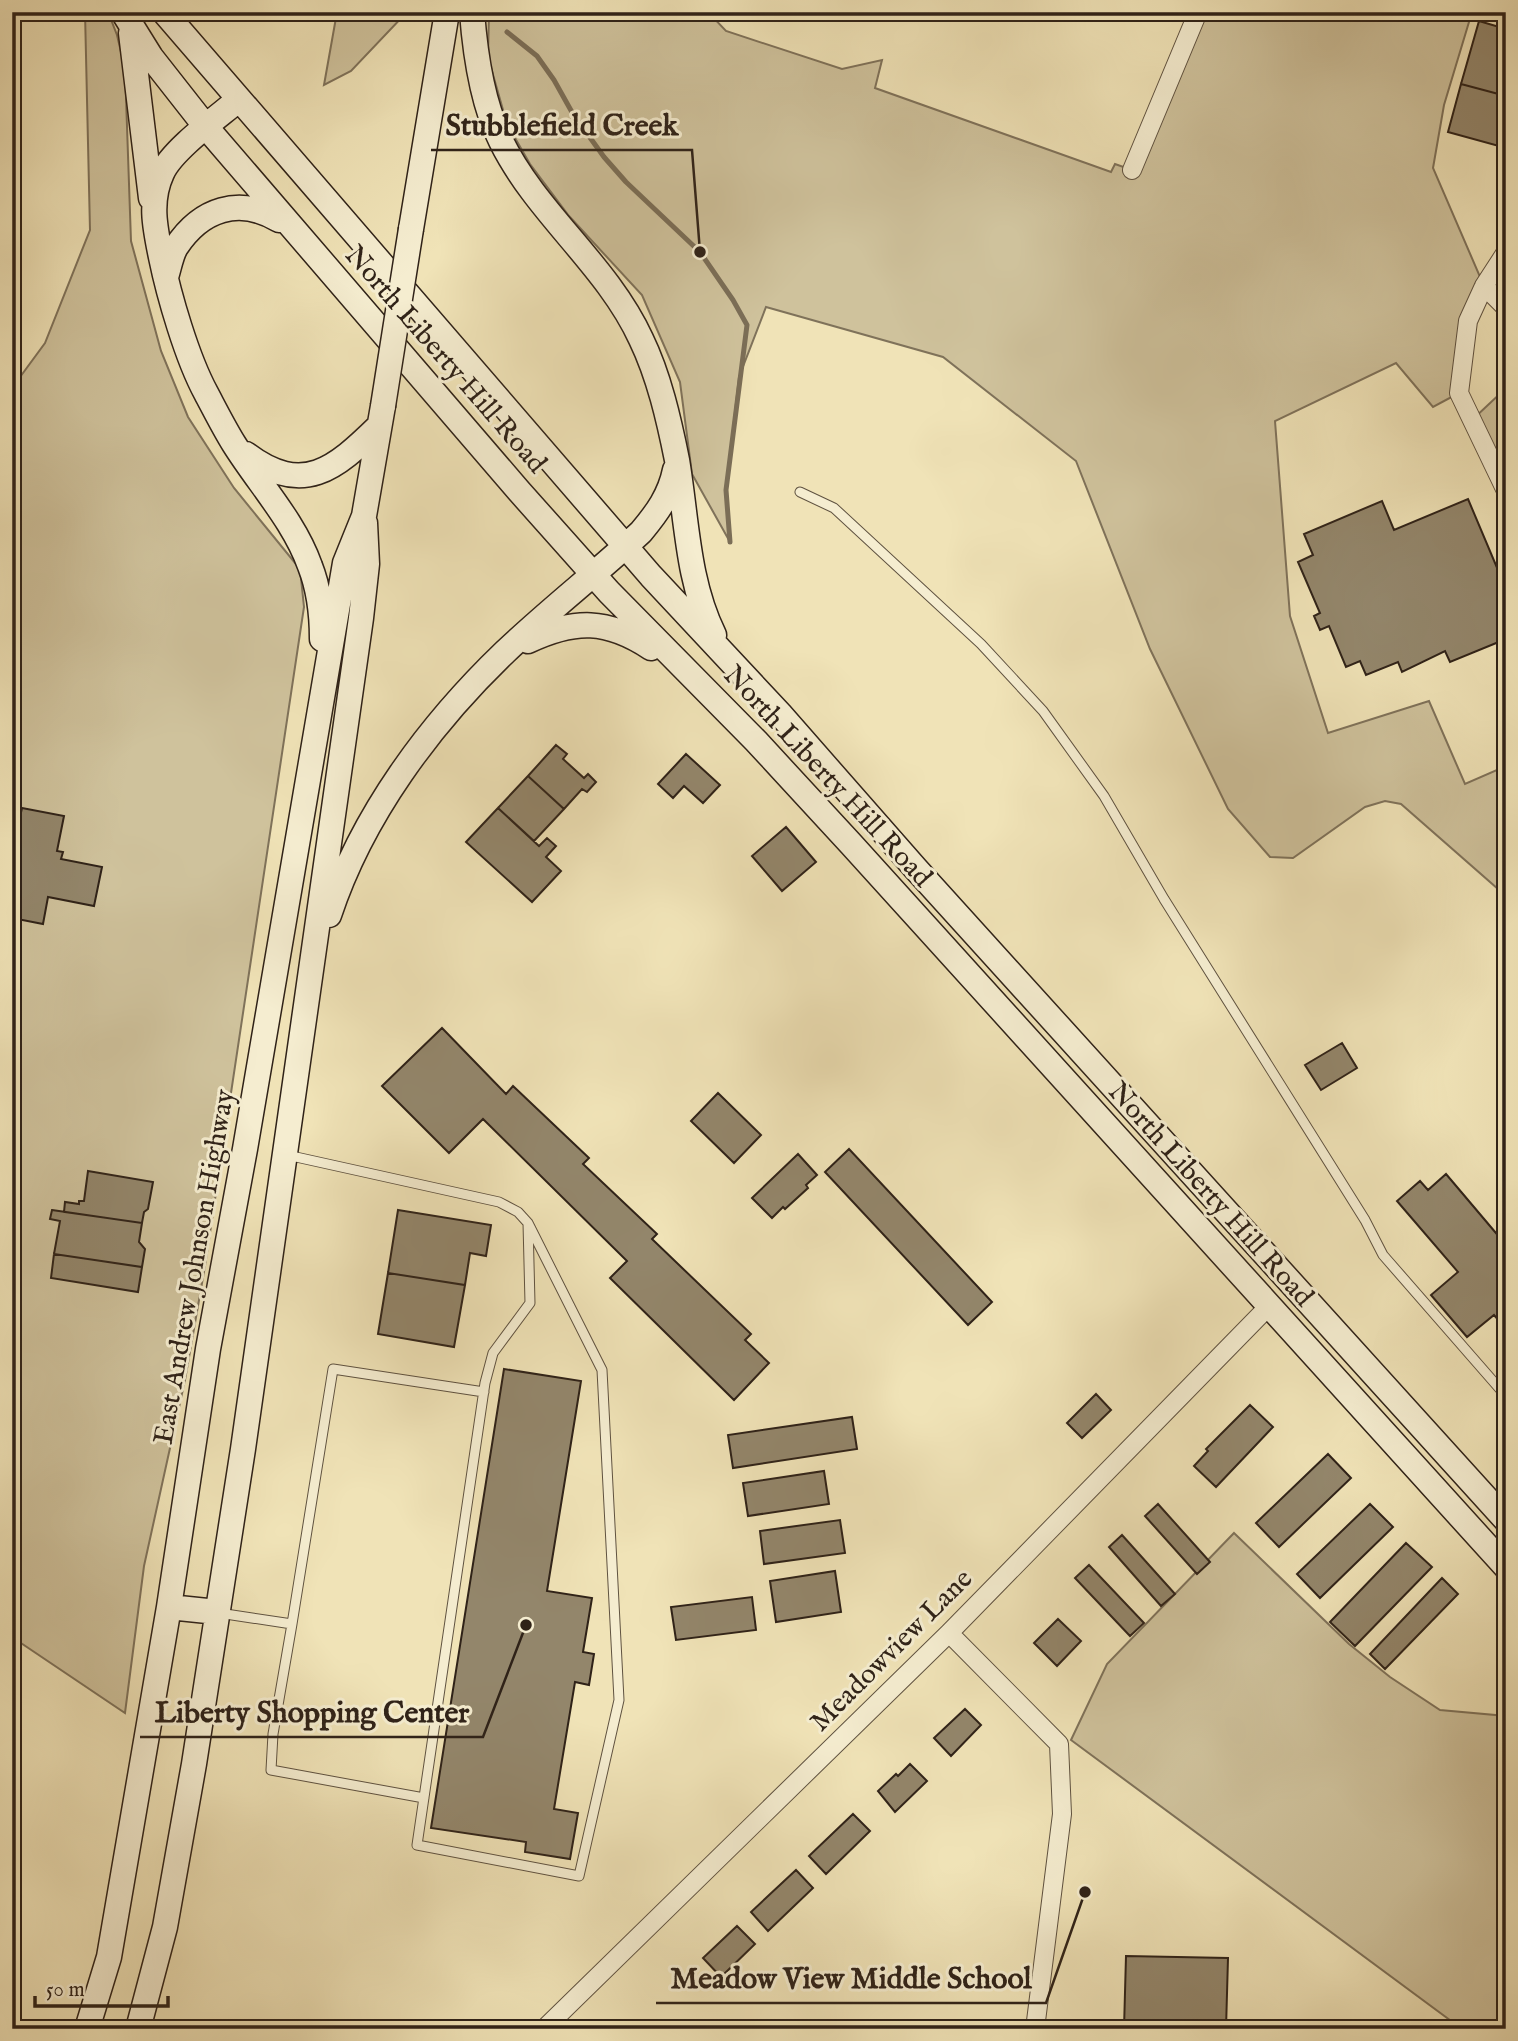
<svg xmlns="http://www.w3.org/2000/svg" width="1518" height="2041" viewBox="0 0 1518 2041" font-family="'IM FELL English',serif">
<rect width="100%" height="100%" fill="#f0e3b7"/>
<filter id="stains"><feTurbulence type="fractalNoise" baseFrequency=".00286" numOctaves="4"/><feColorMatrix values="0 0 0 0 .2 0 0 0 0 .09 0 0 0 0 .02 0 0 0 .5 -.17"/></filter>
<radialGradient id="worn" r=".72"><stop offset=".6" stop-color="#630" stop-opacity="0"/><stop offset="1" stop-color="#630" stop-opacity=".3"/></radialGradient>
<path fill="#cfc29c" stroke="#7f725a" stroke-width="2" d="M85 12H108L117 35 125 69 131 241 161 351 188 417 234 488 300 569 304 607 205 1266 185 1380 144 1566 125 1713 12 1637V388L45 343 90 230Z
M337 12H407L351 71 324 85Z
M489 12H708L726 31 842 69 882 60 875 88 1111 172 1115 164 1132 170 1198 12H1472L1444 105 1433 168 1484 286 1459 393 1433 407 1396 363 1275 421 1290 616 1328 733 1429 701 1465 784 1506 766V896L1401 804 1385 801 1365 807 1293 858 1270 857 1228 809 1150 649 1076 461 943 357 766 307 739 377 726 490 730 542 692 474 680 382 642 295 569 216 530 164 507 124 488 57Z
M1506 388V491L1472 420Z
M1234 1533 1349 1644 1390 1677 1440 1710 1506 1716V2029H1462L1071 1740 1107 1664Z"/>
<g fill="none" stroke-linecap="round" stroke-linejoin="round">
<path stroke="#7b6e57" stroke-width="5" d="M507 32 537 56 554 80 573 114 604 157 626 182 700 252 733 300 747 325 726 490 730 542"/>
</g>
<path fill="#93866b" stroke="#2f2218" stroke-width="2" d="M1479 21 1506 29V96L1461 84Z
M1461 84 1506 96V148L1448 132Z
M1468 499 1506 589V639L1450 662 1445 651 1402 672 1398 662 1366 675 1360 661 1346 667 1329 626 1320 630 1314 616 1320 613 1298 562 1313 555 1304 534 1382 501 1394 530Z
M556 745 567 754 563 759 584 778 588 774 596 782 587 792 582 789 564 809 528 776Z
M686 754 720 785 703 803 684 786 673 798 658 784Z
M528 776 564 809 534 841 498 808Z
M22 808 64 816 57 851 63 852 61 859 102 867 94 906 48 897 43 924 12 918V852Z
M498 808 539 846 547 838 556 846 546 857 561 871 532 902 466 842Z
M786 827 816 862 782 891 752 856Z
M442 1028 506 1094 513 1086 589 1158 583 1164 657 1234 652 1239 751 1334 745 1340 769 1363 734 1400 610 1278 627 1261 483 1119 449 1153 382 1086Z
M1342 1043 1357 1068 1321 1090 1305 1065Z
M718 1093 761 1135 734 1163 691 1121Z
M849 1149 992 1302 968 1325 825 1172Z
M798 1154 817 1175 806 1185 808 1188 785 1209 783 1207 772 1218 752 1198Z
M88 1171 153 1182 148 1209 144 1212 142 1223 64 1212 65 1202 79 1204V1201H84Z
M1446 1174 1501 1239 1506 1235V1329L1494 1315 1467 1337 1431 1295 1458 1272 1397 1201 1420 1181 1428 1190Z
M52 1210 142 1223 139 1242 145 1249 142 1267 54 1254 60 1221 50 1219Z
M398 1210 491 1225 486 1256 470 1253 465 1285 388 1273Z
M54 1254 142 1267 138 1292 51 1278Z
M388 1273 465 1285 454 1347 378 1334Z
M504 1369 581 1381 547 1591 592 1598 583 1652 594 1654 589 1685 575 1682 554 1809 578 1813 570 1859 525 1852 526 1842 431 1828Z
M1096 1394 1111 1410 1082 1438 1067 1423Z
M1250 1405 1273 1427 1216 1487 1194 1466 1208 1451 1206 1449Z
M852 1417 857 1449 733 1468 728 1435Z
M1328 1454 1351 1478 1279 1547 1256 1523Z
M824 1471 829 1504 748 1516 743 1483Z
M1158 1504 1210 1562 1197 1574 1145 1516Z
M1370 1504 1393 1527 1320 1598 1297 1574Z
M840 1520 845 1553 764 1564 760 1531Z
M1122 1535 1175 1594 1161 1606 1109 1547Z
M1406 1543 1432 1567 1355 1646 1330 1622Z
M1089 1565 1144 1623 1130 1636 1075 1578Z
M835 1571 841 1612 776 1622 770 1581Z
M1442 1578 1458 1594 1385 1669 1370 1654Z
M752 1597 756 1630 676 1640 671 1607Z
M1058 1619 1081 1641 1057 1666 1034 1643Z
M965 1709 981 1725 951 1756 934 1738Z
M910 1764 927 1781 895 1812 878 1791 896 1774 898 1776Z
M853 1814 870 1831 826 1874 809 1856Z
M796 1870 813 1888 768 1931 751 1912Z
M737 1926 755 1944 721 1977 703 1958Z
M1126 1956 1228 1958 1226 2029H1124Z
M644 2021 652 2029H636Z"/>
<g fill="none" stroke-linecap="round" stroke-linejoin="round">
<g stroke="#5f5240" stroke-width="11">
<path id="service" d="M800 492 834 508 981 644 1043 711 1104 796 1164 899 1365 1220 1383 1255 1506 1396
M287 1155 499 1202 518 1212 528 1223 602 1370 619 1700 579 1876 417 1845 485 1383 493 1353 530 1303 528 1223
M219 1613 292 1624 333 1369 484 1392
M292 1624 273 1734 271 1770 424 1798"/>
</g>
<g stroke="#5f5240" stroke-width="20">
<path id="minor" d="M1132 170 1198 12
M1506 252 1484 286 1468 321 1459 393 1506 491
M1484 286 1506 308
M949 1633 1059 1744 1062 1814 1035 2029
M544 2029 949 1633 1270 1305"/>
</g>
<g stroke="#2f2218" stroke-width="27">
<path id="secondary" d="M123 12 151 57 206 127 519 491 609 592 756 741 851 844 1506 1567
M164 12 651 576 780 714 916 869 1506 1520
M472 12C475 52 483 105 501 141 537 214 607 265 641 339 659 376 669 420 677 460 687 520 687 580 714 635
M131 33 151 198
M238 100C218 117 172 150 162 173 149 201 155 228 161 257 169 296 187 358 206 393 215 410 224 428 234 444 259 484 294 521 310 566 319 589 322 615 322 639
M411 229 447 12
M166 277C169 268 171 255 176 247 201 209 239 196 279 220
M246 454C303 497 335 469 379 426
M528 641C575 619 607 619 651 648
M329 915C362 815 430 724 505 652 549 610 597 573 641 532 657 513 670 495 675 470
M169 1607 217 1612
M87 2029 109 1957 169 1607 208 1349 245 1149 345 563 364 516 383 406
M138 2029 165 1927 194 1764 243 1449 361 618 367 564 365 523"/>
</g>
<use href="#service" stroke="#f5edd0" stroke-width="9"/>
<use href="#minor" stroke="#f5edd0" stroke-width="18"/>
<use href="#secondary" stroke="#f5edd0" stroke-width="24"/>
<g stroke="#2f2218" stroke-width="27" stroke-linecap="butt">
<path id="secondary-bridge" d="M383 406 411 229"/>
</g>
<use href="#secondary-bridge" stroke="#f5edd0" stroke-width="24"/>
</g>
<g text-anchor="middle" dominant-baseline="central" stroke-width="6" stroke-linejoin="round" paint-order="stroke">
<g font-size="28" fill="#2f2218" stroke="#f5edd0">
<text transform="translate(445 360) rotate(49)">North Liberty Hill Road</text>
<text transform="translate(827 777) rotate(47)">North Liberty Hill Road</text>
<text transform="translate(1210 1195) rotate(48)">North Liberty Hill Road</text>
<text transform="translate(195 1267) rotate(-80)">East Andrew Johnson Highway</text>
<text transform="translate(892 1651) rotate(-45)">Meadowview Lane</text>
</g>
</g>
<path fill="none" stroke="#2f2218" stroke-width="2.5" d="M700 252L692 150H431M526 1625L483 1737H140M1085 1892L1046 2003H656"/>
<g fill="#2f2218" stroke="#f5edd0" stroke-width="2.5">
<circle cx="700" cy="252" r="7"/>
<circle cx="526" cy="1625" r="7"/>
<circle cx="1085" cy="1892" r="7"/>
</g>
<g font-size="30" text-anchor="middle" font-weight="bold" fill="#2f2218" stroke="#f5edd0" stroke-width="6" stroke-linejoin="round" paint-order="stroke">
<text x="562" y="135">Stubblefield Creek</text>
<text x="312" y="1722">Liberty Shopping Center</text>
<text x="851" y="1988">Meadow View Middle School</text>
</g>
<rect width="1518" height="2041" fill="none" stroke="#f0e3b7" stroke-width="42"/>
<rect x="14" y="14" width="1490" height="2013" fill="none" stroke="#2f2218" stroke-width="3.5"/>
<rect x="21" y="21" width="1476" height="1999" fill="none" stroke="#2f2218" stroke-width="2"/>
<path d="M35 1996v10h133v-10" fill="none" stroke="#2f2218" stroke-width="3.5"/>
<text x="46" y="1996" font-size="21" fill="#2f2218" stroke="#f5edd0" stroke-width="5" paint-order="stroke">50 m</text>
<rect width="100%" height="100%" filter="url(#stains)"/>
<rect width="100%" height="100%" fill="url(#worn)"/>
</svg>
